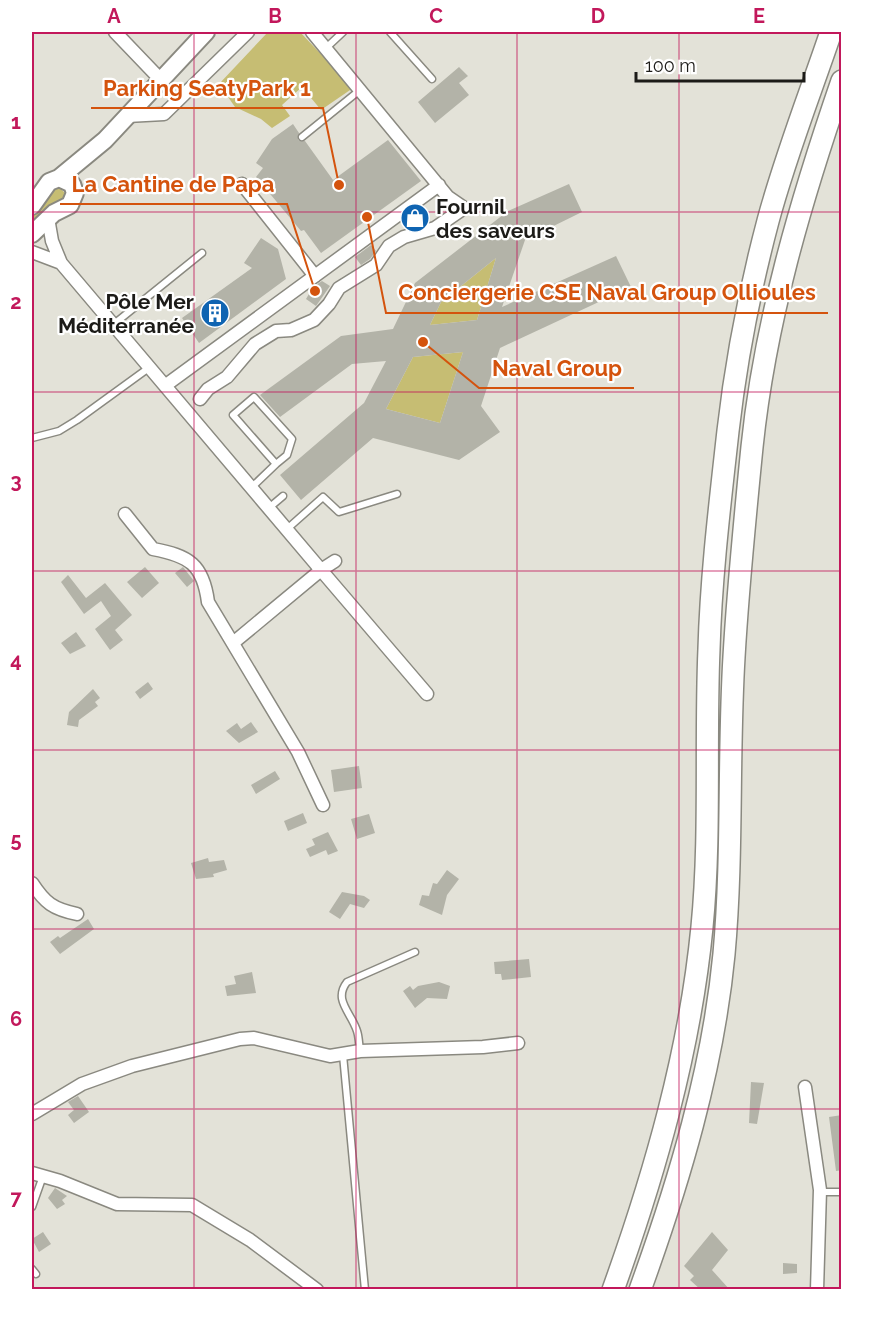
<svg xmlns="http://www.w3.org/2000/svg" width="873" height="1321" viewBox="0 0 873 1321" font-family="Raleway,sans-serif">
<rect width="100%" height="100%" fill="#e3e2d8"/>
<path fill="#c6bd73" d="M268 32H300L353 88 321 110 302 87 282 105 290 116 272 128 261 119 235 107 219 84Z
M59 187 66 194 63 202 32 228V214L47 200 51 190Z
M496 258 477 320 430 325 441 302Z
M463 352 440 423 386 409 413 357Z"/>
<path fill="#b3b3a8" fill-rule="evenodd" d="M459 67 468 76 459 83 469 95 435 123 418 102Z
M293 124 299 133 298 140 305 141 333 180 388 140 421 181 321 253 304 230 301 231 256 177 263 168 256 163 272 139Z
M569 184 582 212 525 240 502 307 616 256 631 287 500 348 481 406 500 432 459 460 373 438 301 500 280 475 364 403 386 361 352 364 280 417 260 395 341 336 393 329 415 283 508 211ZM496 258 477 320 430 325 441 302ZM463 352 440 423 386 409 413 357Z
M427 212 429 221 406 228 404 221Z
M261 238 278 249 286 279 199 343 182 318 252 268 244 263Z
M371 245 376 251 370 259 361 265 355 257Z
M322 281 330 286 316 306 306 299 313 287Z
M145 567 159 583 142 598 127 582Z
M183 567 194 581 187 587 175 573Z
M68 575 86 598 105 583 132 615 115 630 123 640 110 650 95 629 111 616 101 601 84 614 61 582Z
M76 632 86 646 70 654 61 643Z
M148 682 153 689 140 699 135 692Z
M93 689 100 698 95 702 98 706 79 720 78 727 67 725 69 712Z
M251 722 258 732 239 743 226 731 237 723 241 729Z
M359 766 362 788 334 792 331 770Z
M275 771 280 779 256 794 251 785Z
M303 813 307 823 288 831 284 821Z
M369 814 375 833 357 839 351 819Z
M328 832 338 851 328 855 326 850 310 857 306 849 315 845 312 839Z
M208 858 209 862 224 860 227 870 213 874 214 877 196 879 191 863Z
M447 870 459 879 447 895 442 915 419 905 422 895 429 896 433 883 437 884Z
M342 892 364 896 370 900 364 908 350 904 340 919 329 912Z
M88 919 94 929 60 954 50 942 58 936 60 938Z
M529 959 531 977 502 980 501 974H495L494 962Z
M252 972 256 993 227 996 225 986 236 984 234 976Z
M439 982 450 986 447 999 427 998 415 1008 403 991 410 986 413 990 418 986Z
M751 1082 764 1083 757 1124 749 1123Z
M78 1096 89 1112 74 1123 68 1115 74 1110 68 1102Z
M842 1115V1170L836 1171 829 1117Z
M55 1188 67 1196 62 1200 65 1204 57 1209 48 1198Z
M43 1232 51 1244 39 1252 32 1239Z
M712 1232 728 1250 712 1270 730 1290H701L690 1280 694 1276 684 1266Z
M783 1263 797 1264V1273L783 1274Z"/>
<g fill="none" stroke-linecap="round" stroke-linejoin="round">
<g stroke="#8a8980" stroke-width="9">
<path id="lane" d="M390 32 432 79
M326 48 343 32
M302 137 360 90
M114 324 202 253
M32 438 59 431 77 420 150 367
M252 487 276 464 233 415 254 397 292 439 287 455 276 464
M270 507 283 496
M287 529 323 497 339 512 397 494
M360 1051C359 1044 359 1037 357 1031 351 1012 333 1000 347 982L415 952
M343 1055 365 1290
M820 1192H842
M32 1207 43 1176
M32 1269 36 1274"/>
</g>
<g stroke="#8a8980" stroke-width="15">
<path id="street" d="M115 32 160 79
M127 116 164 114 248 32
M242 184 315 276
M48 218 52 241 61 263 321 570 233 643
M32 252 61 263
M166 385 439 185
M200 399 208 389 227 377 255 344 276 331 291 330 314 320 329 304 339 288 376 265 389 246 404 237 435 228 464 208 448 197 312 32
M125 514 153 549C189 556 203 564 208 602L298 752 323 805
M335 561 321 570 427 694
M32 883C45 903 53 909 77 914
M805 1087 820 1190 817 1290
M32 1114 82 1084 132 1066 240 1039 254 1038 330 1056 360 1051 483 1047 518 1043
M32 1173 60 1181 117 1204 192 1205 250 1240 317 1290"/>
</g>
<g stroke="#8a8980" stroke-width="20">
<path id="secondary" d="M59 178 105 140 206 32
M32 206 49 182 59 178 72 184 75 193 70 205 54 213 32 234"/>
</g>
<g stroke="#8a8980" stroke-width="24">
<path id="highway" d="M613 1290C655 1173 690 1051 702 927 711 836 705 741 709 649 711 577 720 503 728 431 736 361 750 289 768 221 785 157 810 94 831 32
M640 1290C679 1182 713 1069 724 954 733 855 728 756 734 657 738 587 745 517 752 447 765 321 801 200 842 81"/>
</g>
<use href="#lane" stroke="#fff" stroke-width="6"/>
<use href="#street" stroke="#fff" stroke-width="12"/>
<use href="#secondary" stroke="#fff" stroke-width="16"/>
<use href="#highway" stroke="#fff" stroke-width="21"/>
</g>
<path fill="none" stroke="#c2185b" stroke-width="1.5" stroke-opacity="0.55" d="M194 32V1290M356 32V1290M517 32V1290M679 32V1290M32 212H842M32 392H842M32 571H842M32 750H842M32 929H842M32 1109H842"/>
<defs>
<g id="shop-disc" transform="scale(1.5)"><circle r="9.5" fill="#0f64b2" stroke="#fff"/><path d="M-5-2.5h2.3a2.7 3.5 0 0 1 5.4 0H5L5.5 6h-11ZM-1.5-2.5h3a1.5 2.3 0 0 0-3 0Z" fill="#fff"/></g>
<g id="building-disc" transform="scale(1.5)"><circle r="9.5" fill="#0f64b2" stroke="#fff"/><path d="M-4-6H4V6H1V3H-1V6H-4ZM-2.5-4.3h1.7v1.8h-1.7ZM.8-4.3h1.7v1.8H.8ZM-2.5-1h1.7V.8h-1.7ZM.8-1h1.7V.8H.8Z" fill="#fff"/></g>
</defs>
<g fill-rule="evenodd">
<use href="#shop-disc" x="415" y="218"/>
<use href="#building-disc" x="215" y="313"/>
</g>
<g text-anchor="middle" dominant-baseline="central" stroke-width="4.5" stroke-linejoin="round" paint-order="stroke">
<g font-size="21" font-weight="bold" fill="#1c1b18" stroke="#fff" text-anchor="start">
<text x="436" y="206">Fournil<tspan x="436" dy="24">des saveurs</tspan></text>
<text x="194" y="301" text-anchor="end">Pôle Mer<tspan x="194" dy="24">Méditerranée</tspan></text>
</g>
</g>
<path fill="none" stroke="#d4530d" stroke-width="2" d="M339 185L323 108H91M315 291L287 204H60M367 217L386 313H828M423 342L479 388H634"/>
<g fill="#d4530d" stroke="#fff" stroke-width="2">
<circle cx="339" cy="185" r="6"/>
<circle cx="315" cy="291" r="6"/>
<circle cx="367" cy="217" r="6"/>
<circle cx="423" cy="342" r="6"/>
</g>
<g font-size="22" text-anchor="middle" font-weight="bold" fill="#d4530d" stroke="#fff" stroke-width="4.5" stroke-linejoin="round" paint-order="stroke">
<text x="207" y="96">Parking SeatyPark 1</text>
<text x="173" y="192">La Cantine de Papa</text>
<text x="607" y="300">Conciergerie CSE Naval Group Ollioules</text>
<text x="557" y="376">Naval Group</text>
</g>
<rect width="873" height="1321" fill="none" stroke="#ffffff" stroke-width="66"/>
<path d="M636 72v9h168v-9" fill="none" stroke="#1c1b18" stroke-width="3"/>
<text x="645" y="72" font-size="18" fill="#1c1b18" stroke="#ffffff" stroke-width="4.5" paint-order="stroke">100 m</text>
<rect x="33" y="33" width="807" height="1255" fill="none" stroke="#c2185b" stroke-width="2"/>
<g font-size="20" text-anchor="middle" font-weight="bold" fill="#c2185b">
<text x="114" y="23">A</text>
<text x="275" y="23">B</text>
<text x="436" y="23">C</text>
<text x="598" y="23">D</text>
<text x="759" y="23">E</text>
<text x="16" y="129">1</text>
<text x="16" y="309">2</text>
<text x="16" y="488">3</text>
<text x="16" y="667">4</text>
<text x="16" y="847">5</text>
<text x="16" y="1026">6</text>
<text x="16" y="1205">7</text>
</g>
</svg>
